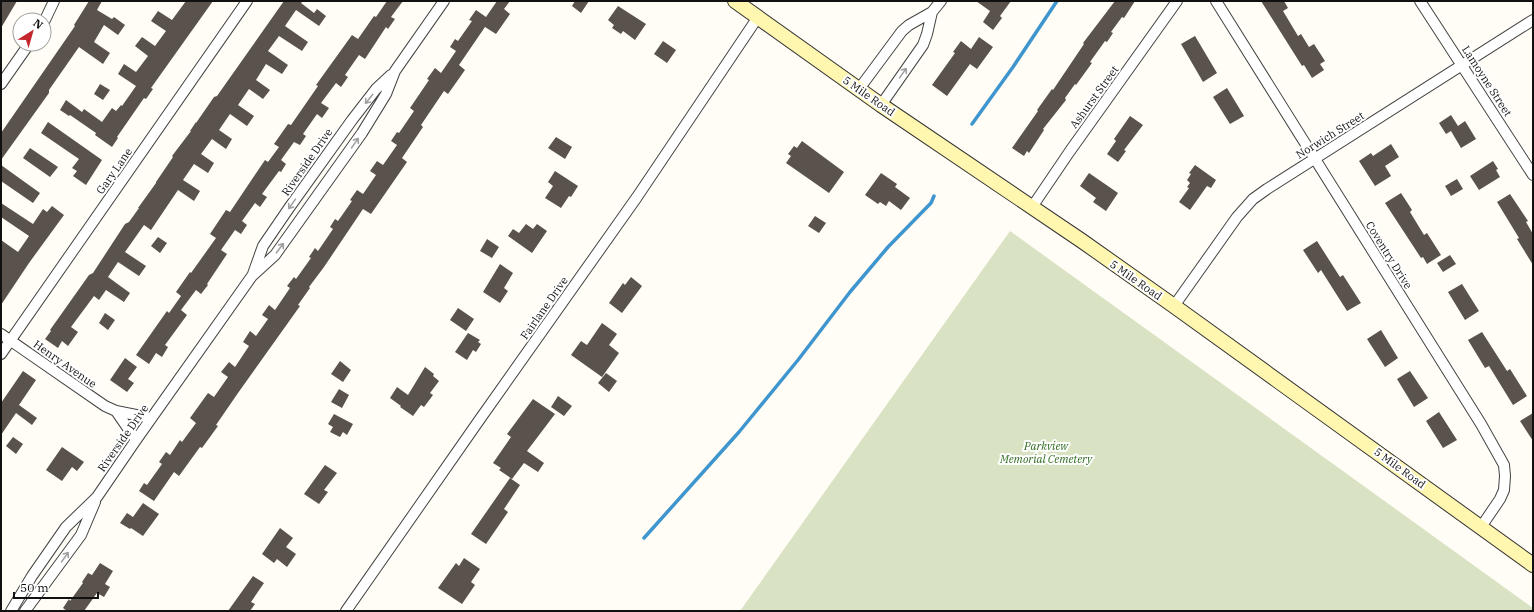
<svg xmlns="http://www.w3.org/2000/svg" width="1534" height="612" viewBox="0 0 1534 612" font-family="'IBM Plex Serif',serif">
<rect width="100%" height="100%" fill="#fffdf5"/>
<path fill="#d9e3c4" d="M1010 231 1533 608V611H740Z"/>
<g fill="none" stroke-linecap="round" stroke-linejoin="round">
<path stroke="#3f96cf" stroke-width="3.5" d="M972 124 1013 67 1057 1
M644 538 739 432 798 360 850 292 888 247 931 203 934 196"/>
</g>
<path fill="#5a524d" d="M1 1H17L1 28Z
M89 1H102L97 10 112 19 114 17 125 25 118 35 104 25 94 42 110 53 103 64 79 47 49 90V93L1 160V133L75 26 74 25Z
M186 1H213L151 88 153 89 146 99 144 98 117 137 118 138 112 147 95 135 96 133 70 115 69 116 60 110 66 100 82 112 84 109 102 122 112 108 116 111 121 105 122 106 136 86 118 74 124 64 136 72 148 56 135 46 142 37 155 46 166 31 151 21 158 11 172 20Z
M284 1H303L301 3 314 13 317 9 326 16 319 26 296 10 285 26 308 42 302 51 279 36 268 51 288 65 282 74 266 64 256 80 270 90 263 99 249 89 238 105 254 116 247 126 230 114 219 130 232 139 226 149 212 139 201 154 214 163 208 173 194 164 183 180 200 191 194 201 178 190 151 230 144 225 125 252 146 266 139 276 118 262 108 277 130 293 124 302 106 290 99 300 94 296 71 327 78 332 68 346 62 341 58 348 45 339 51 331 50 330 89 275 93 273 125 224 129 222 139 208H138L156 183V182L173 157 172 156 191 131H190L196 122V123L214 97 217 96Z
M387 1H403L391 17 395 19 388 29 386 27 365 59 359 55 345 75 348 77 341 87 336 83 321 103 329 108 322 118 317 114 303 134 306 136 300 145 294 142 281 160 286 164 281 172 279 171 262 194 267 197 260 207 255 203 242 221 247 225 241 234 235 230 221 250 227 254 207 284 208 285 201 294 196 290 181 310 187 315 165 345 168 347 162 357 156 353 149 364 136 355 167 311 169 313 181 296 176 292 190 272 191 273 216 238 210 234 226 210 230 212 265 160 268 162 279 147 274 144 288 124 291 125 318 86 316 85 352 35 358 39 374 16 376 17Z
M497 1H510L504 9 510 14 496 34 485 27 459 65 465 70 448 94 444 91 421 125 423 127 402 158 407 162 371 214 363 209 324 267 309 287 310 288 298 305 300 306 238 393 216 425 218 426 202 448 200 447 179 476 174 472 154 501 139 491 144 483 147 485 162 464 159 462 166 452 170 455 180 440 182 442 196 423 190 418 208 393 214 397 228 377 221 372 229 362 235 367 249 346 243 342 250 331 256 336 268 319 262 315 269 305 275 310 290 288 287 286 294 277 296 279 311 258 309 257 315 248 318 251 333 229 330 227 335 219 338 221 352 201 350 200 357 190 363 194 376 175 370 171 377 161 383 165 397 145 391 141 397 132 399 133 414 111 410 108 429 80 427 79 435 68 441 73 456 51 450 47 455 39 458 41 472 21 469 20 476 10 486 17Z
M575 1H589L581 13 572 6Z
M976 1H1011L1000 16 1002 18 993 30 983 22 990 11Z
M1115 1H1135L1124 18 1122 17 1111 32 1113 33 1107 42 1105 41 1090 62 1092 63 1076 85 1075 84 1065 98 1066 100 1043 129 1044 130 1029 153 1027 151 1024 156 1012 148 1038 111 1037 110 1052 89 1053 90 1084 44 1083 43Z
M1261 1H1284L1288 8 1283 11 1298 36 1301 34 1309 47 1314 44 1325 61 1320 64 1324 70 1312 78 1304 65 1302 66Z
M618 6 646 24 635 40 623 31 621 34 612 28 614 25 608 20Z
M1195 36 1217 73 1203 82 1181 44Z
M979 37 993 47 977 69 970 64 947 96 932 85 955 53 953 52 961 41 971 49Z
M663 41 676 50 667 63 654 54Z
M100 84 110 90 103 100 94 94Z
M1227 88 1244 116 1230 124 1213 97Z
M1451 115 1458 126 1465 121 1476 139 1461 148 1451 131 1446 134 1439 123Z
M1130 116 1143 125 1124 150 1126 151 1118 162 1107 154 1116 141 1114 139Z
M48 122 102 160 86 185 73 176 77 171 72 168 79 159 41 133Z
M556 137 572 147 565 159 548 148Z
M802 141 844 172 829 193 786 163 791 156 788 154 794 146 797 148Z
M1391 144 1399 157 1385 166 1391 176 1375 186 1359 161 1371 153 1373 156Z
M30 148 58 167 50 177 23 158Z
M1493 161 1498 169 1496 170 1500 177 1479 190 1470 176Z
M1 165 40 193 33 203 1 181Z
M1195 165 1216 180 1211 188 1207 186 1190 210 1179 202 1189 188 1187 187 1190 183 1187 180 1191 174 1189 173Z
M555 171 578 186 571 197 569 196 561 208 545 198 553 186 548 182Z
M881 173 897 184 895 187 910 198 901 210 889 201 886 206 880 202 878 204 865 195Z
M1089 173 1118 193 1106 211 1093 202 1096 198 1080 186Z
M1457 179 1463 189 1451 196 1445 186Z
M1401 193 1412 210 1410 212 1424 235 1427 233 1441 255 1427 264 1423 257 1421 258 1385 203Z
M1510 194 1528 221 1526 222 1533 234V265L1517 239 1519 238 1497 202Z
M1 203 33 224 43 209 47 212 52 206 64 215 29 263 1 305V240L18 252 29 236 1 217Z
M815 216 826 223 819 233 808 226Z
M526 224 533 229 537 224 547 231 532 253 508 236 513 229 519 233Z
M158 237 167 243 160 253 151 246Z
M487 239 499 247 492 258 480 251Z
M1317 241 1340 277 1343 275 1361 303 1347 311 1321 270 1318 273 1303 250Z
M1450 255 1456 264 1443 272 1437 263Z
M500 264 513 273 504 288 508 291 500 303 483 292Z
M631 277 642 286 622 313 609 303 623 283 625 285Z
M1462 284 1479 311 1465 320 1448 292Z
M458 308 474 319 466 331 450 320Z
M105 313 115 320 108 330 99 323Z
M602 323 617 334 609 345 619 353 602 377 571 355 581 341 587 345Z
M1381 330 1398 358 1385 367 1367 339Z
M1482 332 1507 371 1510 369 1527 396 1513 405 1489 366 1485 368 1468 340Z
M468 333 480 340 478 342 481 344 476 352 473 350 467 360 455 352Z
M125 358 137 367 128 379 134 383 127 392 110 380Z
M340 361 351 370 343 382 331 374Z
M425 367 434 374 433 376 439 381 430 393 433 395 424 407 421 405 413 416 400 407 401 406 390 398 397 387 408 395Z
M23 371 36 380 19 405 37 418 32 425 16 413 1 435V403Z
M1410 371 1428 398 1414 407 1397 379Z
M606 373 617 381 609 392 598 383Z
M339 389 349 395 342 408 331 402Z
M558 396 572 406 564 416 551 407Z
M533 399 555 414 527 451 544 463 538 472 524 463 512 479 499 470 501 468 493 463 511 437 507 434Z
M1439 412 1457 440 1443 448 1426 421Z
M1533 413V441L1520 421Z
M334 414 353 424 347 435 343 432 340 437 330 432 333 427 328 424Z
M13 437 23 444 16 454 6 446Z
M62 447 84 462 77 471 72 467 62 481 46 470Z
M325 465 337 473 324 490 328 492 319 504 304 494Z
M510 478 520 485 504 509 508 512 486 544 471 534Z
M143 503 159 514 143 536 131 528 130 529 120 523 127 513 133 517Z
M280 528 293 538 286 547 296 554 287 567 277 559 274 563 262 554Z
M464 558 480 569 471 582 475 585 462 604 438 588 456 563 459 566Z
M100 563 113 571 105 584 110 587 104 597 97 593 84 611H67L63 608 69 599 70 601 83 583 82 582 88 573 92 575Z
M253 576 264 583 251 602 255 604 250 611H228Z"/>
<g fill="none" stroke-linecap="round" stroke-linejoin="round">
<g stroke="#444" stroke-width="12">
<path id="minor" d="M1216 1 1481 424 1504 465 1505 476 1504 490 1500 499 1481 527
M1420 1 1533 175
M932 12 941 1
M44 22 54 1
M1 84 29 44
M859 89 902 31 909 25 932 12 927 34 923 45 881 105
M1032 207 1070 151 1177 1
M253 274 263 246 289 208 352 120 376 89 391 75
M1174 306 1237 217 1253 199 1267 189 1533 20
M1 334 105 406 116 411
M1 354 247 1
M136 440 116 411 151 418
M11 611 32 576 66 527 97 497 136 440 252 276 275 255 362 133 386 94 395 71 444 1
M25 611 81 535 95 502
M346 611 480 419 637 197 758 17"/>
</g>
<g stroke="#333" stroke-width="16">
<path id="secondary" d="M735 1 881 105 1082 241 1174 306 1533 565"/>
</g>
<use href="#minor" stroke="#fff" stroke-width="10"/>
<use href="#secondary" stroke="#fff6b0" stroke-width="14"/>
</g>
<defs><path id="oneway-shaft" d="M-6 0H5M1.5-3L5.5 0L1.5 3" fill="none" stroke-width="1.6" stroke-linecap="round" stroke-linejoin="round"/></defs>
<g stroke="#a0a0a0">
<use href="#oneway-shaft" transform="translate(903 73) rotate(-55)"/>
<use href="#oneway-shaft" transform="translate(369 99) rotate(129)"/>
<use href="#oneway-shaft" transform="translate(355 143) rotate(-55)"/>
<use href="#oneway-shaft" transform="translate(292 204) rotate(125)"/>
<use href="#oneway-shaft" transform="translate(280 248) rotate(-53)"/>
<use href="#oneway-shaft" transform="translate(65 557) rotate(-55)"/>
</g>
<g text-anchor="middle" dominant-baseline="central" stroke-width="4" stroke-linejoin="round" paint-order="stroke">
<g font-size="11" fill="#111" stroke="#fff">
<text transform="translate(1487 81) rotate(57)">Lamoyne Street</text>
<text transform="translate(869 96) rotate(35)">5 Mile Road</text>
<text transform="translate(1094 97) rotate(-54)">Ashurst Street</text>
<text transform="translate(1330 135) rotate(-32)">Norwich Street</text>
<text transform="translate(307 162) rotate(-55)">Riverside Drive</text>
<text transform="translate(114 171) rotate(-55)">Gary Lane</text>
<text transform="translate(1389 255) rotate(58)">Coventry Drive</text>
<text transform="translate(1136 280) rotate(35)">5 Mile Road</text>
<text transform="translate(544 308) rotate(-55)">Fairlane Drive</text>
<text transform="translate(65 364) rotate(35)">Henry Avenue</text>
<text transform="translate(123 438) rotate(-55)">Riverside Drive</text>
<text transform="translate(1400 468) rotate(36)">5 Mile Road</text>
</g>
<g font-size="11" font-style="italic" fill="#2f6b1f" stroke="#fff">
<text x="1046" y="446">Parkview<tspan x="1046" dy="13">Memorial Cemetery</tspan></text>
</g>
</g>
<rect width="1534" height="612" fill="none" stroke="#111111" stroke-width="4"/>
<g transform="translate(32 32) rotate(37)"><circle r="19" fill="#ffffff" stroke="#a0a0a0"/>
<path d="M0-3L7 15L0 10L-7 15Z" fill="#c4262e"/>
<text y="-6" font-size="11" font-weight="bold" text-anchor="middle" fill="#111111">N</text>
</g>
<path d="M14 592v6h84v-6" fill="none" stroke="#111111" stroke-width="2"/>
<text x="20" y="592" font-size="12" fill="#111111" stroke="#ffffff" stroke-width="3" paint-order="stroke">50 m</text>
</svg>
